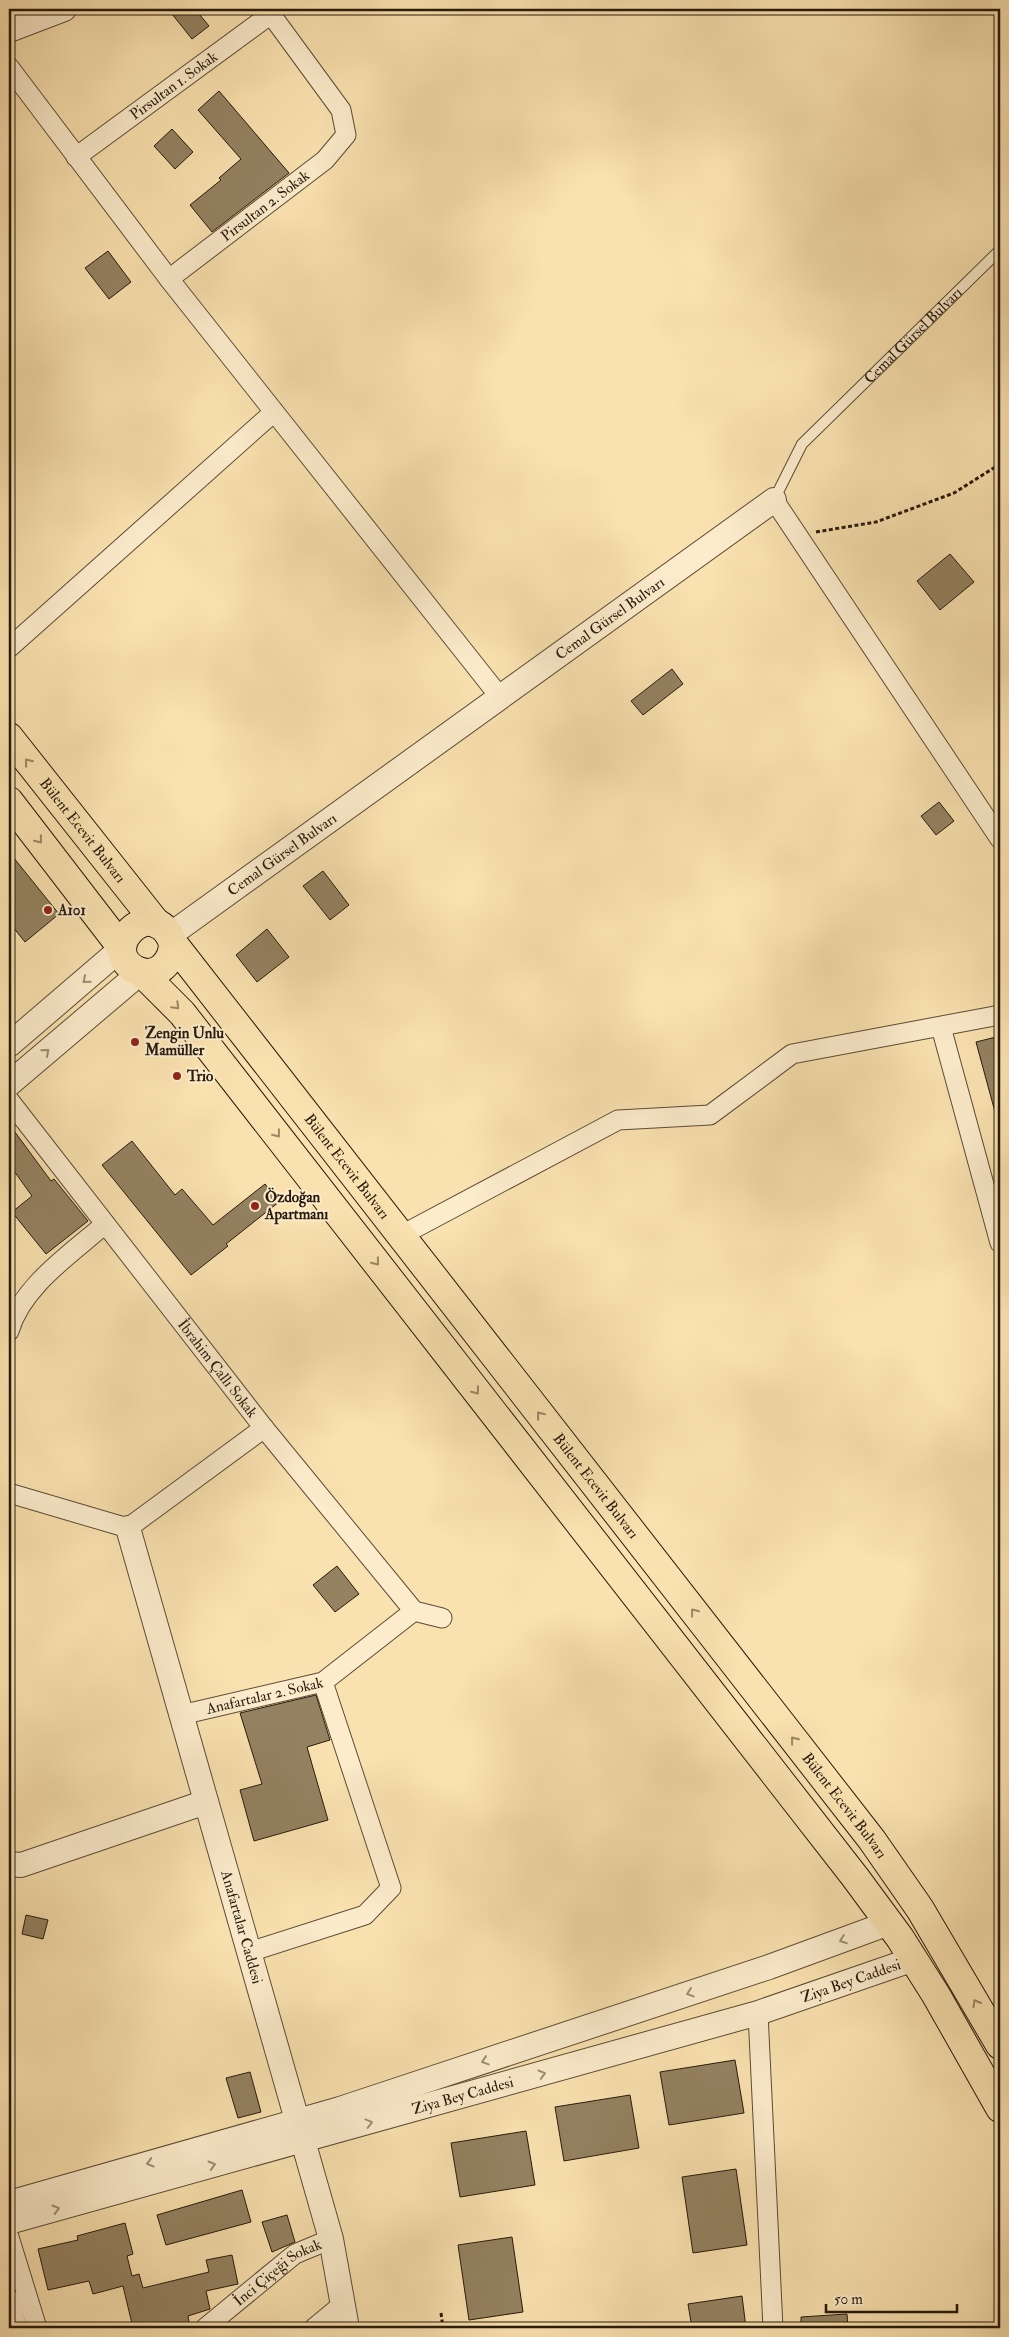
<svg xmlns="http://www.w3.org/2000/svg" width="1009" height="2337" viewBox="0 0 1009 2337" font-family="'IM FELL Double Pica',serif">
<rect width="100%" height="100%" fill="#fae2b0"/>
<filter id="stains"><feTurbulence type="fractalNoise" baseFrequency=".004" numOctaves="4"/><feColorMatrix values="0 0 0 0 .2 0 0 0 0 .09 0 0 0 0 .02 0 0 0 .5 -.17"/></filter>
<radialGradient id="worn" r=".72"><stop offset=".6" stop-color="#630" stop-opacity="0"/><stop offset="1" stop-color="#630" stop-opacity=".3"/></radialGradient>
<path fill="#948261" stroke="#261a0c" d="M168 9H195L209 26 192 39Z
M219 91 289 173 212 232 190 205 221 180 219 178 241 159 198 110Z
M172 129 193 152 175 169 154 146Z
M108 251 131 282 109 299 85 268Z
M950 554 974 582 940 610 917 581Z
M672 669 683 684 643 715 631 701Z
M939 802 954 821 936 835 921 816Z
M9 852 59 914 25 942 9 922Z
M323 871 349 905 330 920 303 886Z
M267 929 289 957 257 982 236 955Z
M1000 1036V1111L995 1112 976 1042Z
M9 1124 51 1181 54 1179 88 1221 46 1254 12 1212 32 1196 9 1164Z
M132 1141 175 1195 182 1189 213 1225 265 1184 279 1202 226 1244 228 1246 191 1275 102 1165Z
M337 1566 359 1594 335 1612 313 1585Z
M316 1695 330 1740 307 1747 328 1820 254 1841 240 1790 262 1784 240 1713Z
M26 1915 48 1920 43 1939 22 1934Z
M735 2060 744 2113 669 2125 660 2072Z
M250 2072 261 2112 238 2118 226 2078Z
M630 2095 639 2148 564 2161 555 2107Z
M526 2131 535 2185 460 2197 451 2143Z
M736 2169 747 2245 693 2253 682 2177Z
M242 2190 251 2222 166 2245 157 2215Z
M287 2215 295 2242 272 2252 262 2222Z
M125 2223 133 2254 127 2256 132 2276 139 2274 143 2288 209 2272 206 2260 232 2255 238 2284 206 2291 210 2309 188 2316 190 2328H133L123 2286 93 2294 89 2281 48 2290 38 2249 78 2240 77 2236Z
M512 2237 523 2312 469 2320 458 2245Z
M742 2296 746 2328H692L688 2304Z
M847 2314 848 2328H801V2317Z"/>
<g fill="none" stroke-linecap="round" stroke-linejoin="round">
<g stroke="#5b4c35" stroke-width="12">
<g id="service">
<path id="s1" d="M774 500 802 444 1000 250"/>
</g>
</g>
<g stroke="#5b4c35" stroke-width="21">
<g id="minor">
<path d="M9 67 169 279 500 697"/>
<path id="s2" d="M76 157 271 14"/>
<path id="s3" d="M169 279 325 160 346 135 341 110 267 9"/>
<path d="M774 500 1000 839"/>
<path d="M9 648 274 412"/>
<path d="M941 1027 1000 1243"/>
<path id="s4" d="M9 1100 264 1428 414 1611 442 1618"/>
<path d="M400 1236 618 1120 710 1115 792 1054 1000 1015"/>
<path d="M9 1331C22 1286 71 1254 105 1224"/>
<path d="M9 1493 128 1528 264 1428"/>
<path id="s5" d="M181 1715 323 1682 414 1611"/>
<path d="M249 1952 365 1915 391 1888 323 1682"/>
<path d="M758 2013 773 2328"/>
<path d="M9 2237 37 2328"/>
<path d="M9 2299 17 2328"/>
<path id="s6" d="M205 2328 295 2254 331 2239"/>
<path d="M314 2328 343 2304"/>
</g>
</g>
<g stroke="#5b4c35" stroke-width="26">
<g id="tertiary">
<path d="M9 30 64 9"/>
<path id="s7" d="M170 935 774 500"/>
<path d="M9 1045 122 948"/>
<path d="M9 1084 141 972"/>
<path id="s8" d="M128 1528 331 2239 347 2328"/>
<path d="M9 1864 21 1865 206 1802"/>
<path d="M9 2203 340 2109 769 1967 889 1923"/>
<path id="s9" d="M9 2222 758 2013 914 1959"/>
</g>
</g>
<g stroke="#261a0c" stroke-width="30">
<g id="primary">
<path id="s10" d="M9 737 157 924"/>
<path d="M9 801 122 948"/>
<path id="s11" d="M173 943C173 961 158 979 138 971 94 951 153 890 173 943L872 1840 920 1909 1000 2045"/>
<path d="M141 972 182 1013 855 1877 900 1938 936 1995 1000 2108"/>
</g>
</g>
<path stroke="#261a0c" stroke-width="3" stroke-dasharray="4 2.5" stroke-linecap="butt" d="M816 532 876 522 954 493 1000 464
M441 2313 443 2328"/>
<use href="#service" stroke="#fceccc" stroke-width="10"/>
<use href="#minor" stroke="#fceccc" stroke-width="19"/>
<use href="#tertiary" stroke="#fceccc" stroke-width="24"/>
<use href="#primary" stroke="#fae2b0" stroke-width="28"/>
</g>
<defs><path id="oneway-chevron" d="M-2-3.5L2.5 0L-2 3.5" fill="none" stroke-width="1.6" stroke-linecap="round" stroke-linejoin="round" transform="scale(1.25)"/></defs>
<g stroke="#9b8866">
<use href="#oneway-chevron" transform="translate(28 762) rotate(-128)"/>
<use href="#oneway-chevron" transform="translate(39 840) rotate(52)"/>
<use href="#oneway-chevron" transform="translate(176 1006) rotate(45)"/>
<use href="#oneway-chevron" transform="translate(277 1134) rotate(52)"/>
<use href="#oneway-chevron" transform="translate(376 1262) rotate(52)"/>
<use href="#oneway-chevron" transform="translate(476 1391) rotate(52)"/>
<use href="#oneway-chevron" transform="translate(540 1415) rotate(-128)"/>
<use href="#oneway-chevron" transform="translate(694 1612) rotate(-128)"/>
<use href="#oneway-chevron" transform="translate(794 1740) rotate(-128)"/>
<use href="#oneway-chevron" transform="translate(976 2003) rotate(-120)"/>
</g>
<g stroke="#9c8e76">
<use href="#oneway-chevron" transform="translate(86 980) rotate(140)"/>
<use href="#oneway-chevron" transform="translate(46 1052) rotate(-40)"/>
<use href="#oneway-chevron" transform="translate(843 1940) rotate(160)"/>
<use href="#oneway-chevron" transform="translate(690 1993) rotate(162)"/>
<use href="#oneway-chevron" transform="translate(485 2061) rotate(162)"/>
<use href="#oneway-chevron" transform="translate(542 2074) rotate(-16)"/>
<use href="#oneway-chevron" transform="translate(369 2123) rotate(-15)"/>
<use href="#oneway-chevron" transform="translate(150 2163) rotate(164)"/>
<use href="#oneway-chevron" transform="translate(212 2165) rotate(-16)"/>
<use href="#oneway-chevron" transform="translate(56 2209) rotate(-16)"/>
</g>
<g fill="#8f2418" stroke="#fceccc" stroke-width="2">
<circle cx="48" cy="910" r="5"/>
<circle cx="135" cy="1042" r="5"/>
<circle cx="177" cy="1076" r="5"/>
<circle cx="255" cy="1206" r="5"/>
</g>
<g text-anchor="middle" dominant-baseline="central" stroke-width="4" stroke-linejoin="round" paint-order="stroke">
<g font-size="15" fill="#261a0c" stroke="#fceccc">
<text stroke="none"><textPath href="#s2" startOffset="121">Pirsultan 1. Sokak</textPath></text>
<text stroke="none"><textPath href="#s3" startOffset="121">Pirsultan 2. Sokak</textPath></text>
<text stroke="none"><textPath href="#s1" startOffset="218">Cemal Gürsel Bulvarı</textPath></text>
<text stroke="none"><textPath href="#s7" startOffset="542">Cemal Gürsel Bulvarı</textPath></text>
<text stroke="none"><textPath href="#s10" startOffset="119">Bülent Ecevit Bulvarı</textPath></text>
<text stroke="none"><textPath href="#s7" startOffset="138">Cemal Gürsel Bulvarı</textPath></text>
<text stroke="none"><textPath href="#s11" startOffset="441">Bülent Ecevit Bulvarı</textPath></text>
<text stroke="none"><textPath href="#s4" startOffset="340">İbrahim Çallı Sokak</textPath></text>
<text stroke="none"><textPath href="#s11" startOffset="846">Bülent Ecevit Bulvarı</textPath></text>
<text stroke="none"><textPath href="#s5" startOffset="86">Anafartalar 2. Sokak</textPath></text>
<text stroke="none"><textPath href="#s11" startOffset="1251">Bülent Ecevit Bulvarı</textPath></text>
<text stroke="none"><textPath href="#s8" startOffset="415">Anafartalar Caddesi</textPath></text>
<text stroke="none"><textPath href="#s9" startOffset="876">Ziya Bey Caddesi</textPath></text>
<text stroke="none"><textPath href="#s9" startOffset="471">Ziya Bey Caddesi</textPath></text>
<text stroke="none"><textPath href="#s6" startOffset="92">İnci Çiçeği Sokak</textPath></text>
</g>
<g font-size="15" font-weight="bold" fill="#261a0c" stroke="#fceccc" text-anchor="start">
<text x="58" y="910">A101</text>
<text x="145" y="1033">Zengin Unlu<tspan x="145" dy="17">Mamüller</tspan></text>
<text x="187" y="1076">Trio</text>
<text x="265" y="1197">Özdoğan<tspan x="265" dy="17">Apartmanı</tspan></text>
</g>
</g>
<rect width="1009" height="2337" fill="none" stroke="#fae2b0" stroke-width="30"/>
<rect x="10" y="10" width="989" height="2317" fill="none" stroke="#261a0c" stroke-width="2.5"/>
<rect x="15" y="15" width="979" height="2307" fill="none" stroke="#261a0c"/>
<path d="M826 2304v8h131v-8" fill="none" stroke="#261a0c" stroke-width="2.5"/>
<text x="834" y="2304" font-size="15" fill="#261a0c" stroke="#fceccc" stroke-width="4" paint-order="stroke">50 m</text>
<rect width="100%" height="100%" filter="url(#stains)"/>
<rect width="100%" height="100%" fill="url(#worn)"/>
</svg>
